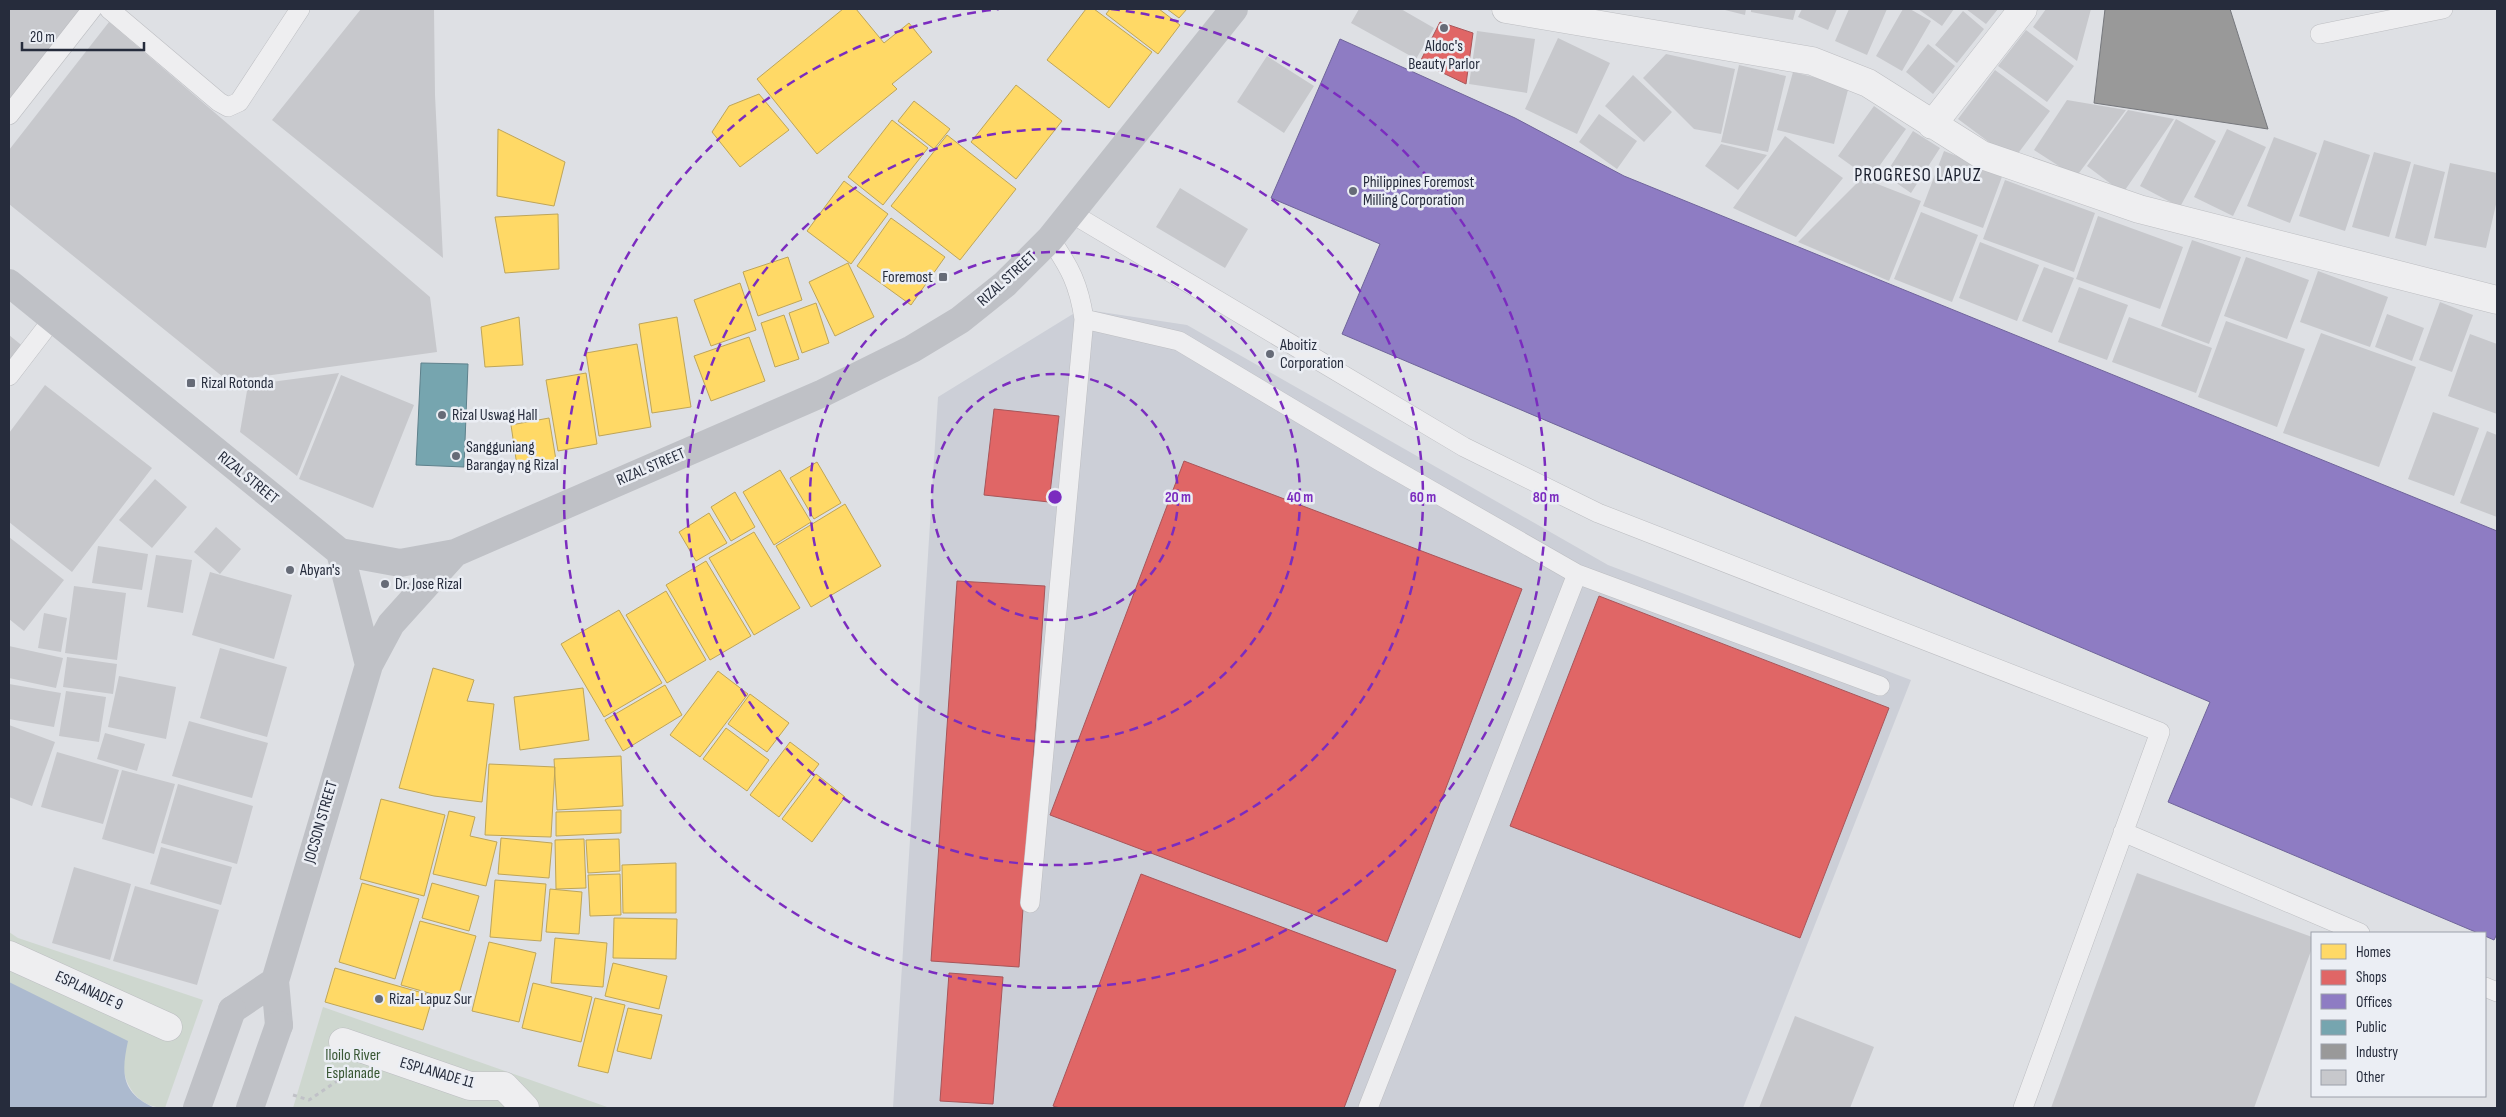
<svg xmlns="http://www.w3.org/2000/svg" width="2506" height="1117" viewBox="0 0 2506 1117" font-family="'Sofia Sans Condensed',sans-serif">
<rect width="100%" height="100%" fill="#dee0e4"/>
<path fill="#cccfd7" d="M1081 309 1187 325 1608 565 1911 680 1743 1108H893L938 397Z"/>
<path fill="#ced7cf" d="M9 932 18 938 203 1000 165 1108C139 1108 121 1084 124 1059L9 1016Z
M323 1007 610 1108H293Z"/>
<path fill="#acbacf" d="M9 982 128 1041C121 1073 121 1093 155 1108H9Z"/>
<path fill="#ffd966" stroke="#bea559" d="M843 9H856L884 43 909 23 932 52 892 84 897 89 817 154 757 79Z
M1086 9H1094L1152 52 1109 108 1047 60Z
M1110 9H1159L1180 25 1158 54 1106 14Z
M1167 9H1187L1179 18Z
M1016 85 1062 121 1016 179 971 142Z
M759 94 789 130 740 167 712 132 729 106Z
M914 101 950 129 934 149 898 121Z
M892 120 928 148 883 205 848 177Z
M498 129 565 162 554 206 497 196Z
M947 135 1016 189 960 260 891 206Z
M844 181 888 214 851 264 807 231Z
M558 214 559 269 505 273 495 217Z
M891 218 945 257 911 305 857 266Z
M788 257 802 300 758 316 743 272Z
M848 263 874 317 835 336 809 282Z
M740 283 756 330 711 346 694 300Z
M816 303 829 343 802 353 789 313Z
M784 315 799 359 775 367 761 323Z
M519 317 523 365 485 367 481 327Z
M677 317 691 407 652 413 639 324Z
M749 337 765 381 711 401 694 356Z
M637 344 651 427 599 436 586 353Z
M586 373 597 444 558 451 546 380Z
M549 418 556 460 517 466 511 425Z
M817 462 841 503 814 519 790 478Z
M780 470 811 522 774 545 743 492Z
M735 492 755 527 731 541 711 507Z
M845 504 881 566 811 607 776 546Z
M709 513 727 543 696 561 679 532Z
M754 532 800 608 754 635 709 558Z
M706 561 751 636 710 660 666 585Z
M666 591 706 660 667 683 626 615Z
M619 610 662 683 604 717 561 644Z
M433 668 474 680 467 701 494 704 482 802 434 796 399 788Z
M718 671 748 694 700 757 670 735Z
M665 685 682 715 623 751 605 720Z
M583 688 589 740 520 750 514 697Z
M750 694 789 723 767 752 728 724Z
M726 728 769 760 747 791 703 759Z
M790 742 819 764 779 817 750 795Z
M621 756 623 806 557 810 554 759Z
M489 764 555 767 551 837 485 835Z
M816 774 845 797 812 842 782 819Z
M381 799 445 815 424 896 360 879Z
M621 810V833L556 836V812Z
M449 811 475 817 470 836 497 842 486 886 433 874Z
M501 838 552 843 549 878 498 874Z
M584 839 586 888 556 889 555 840Z
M619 839 620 871 588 873 586 840Z
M676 863V913H623L622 865Z
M620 874 621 915 590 916 588 875Z
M495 880 546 884 541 941 490 937Z
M362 883 419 899 395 979 339 962Z
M432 883 479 896 469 931 422 918Z
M550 889 582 892 579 934 546 932Z
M614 918 677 919 676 959 613 958Z
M420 921 476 936 457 1001 401 985Z
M555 938 607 943 603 987 551 983Z
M489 942 536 953 519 1022 472 1011Z
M613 963 667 976 659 1009 605 996Z
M335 968 433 996 423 1030 325 1002Z
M533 983 592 997 581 1042 522 1028Z
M595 998 625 1005 608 1073 578 1066Z
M628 1008 662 1015 651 1059 617 1051Z"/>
<path fill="#e06666" stroke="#a85559" d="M1440 22 1473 33 1466 84 1420 62Z
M994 409 1059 416 1049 502 984 495Z
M1184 461 1522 589 1387 942 1050 815Z
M957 581 1045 586 1019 967 931 961Z
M1599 596 1889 708 1800 938 1510 826Z
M1141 874 1396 970 1344 1108H1060L1053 1106Z
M949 973 1003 977 993 1104 940 1101Z"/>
<path fill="#8e7cc3" stroke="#6f649a" d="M1340 39 1515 118 1624 176 2497 531V934L2494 940 2485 936V933H2478L2168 802 2210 702 1342 334 1380 244 1271 198Z"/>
<path fill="#76a5af" stroke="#5e818c" d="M421 363 468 364 464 467 416 465Z"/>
<path fill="#999" stroke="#76787d" d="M2105 9H2230L2268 129 2094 103Z"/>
<path fill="#c7c8cc" d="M9 9H80L86 14 9 102Z
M361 9H434L435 95 443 258 272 120Z
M1359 9H1401L1434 28 1416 59 1351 23Z
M1721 9H1746L1745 15Z
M1751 9H1796L1793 20 1751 12Z
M1802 9H1837L1828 30 1798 17Z
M1849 9H1887L1867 55 1835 41Z
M1903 9H1910L1931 21 1902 71 1876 56Z
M1918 9H1954L1942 26Z
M1966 9H1998L1986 24Z
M2046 9H2091L2077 61 2033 27Z
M1963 11 1984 29 1957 63 1935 45Z
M109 22 430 297 437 352 228 381 9 204V150Z
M2026 30 2074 66 2047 102 1998 66Z
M1477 31 1535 39 1527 93 1469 84Z
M1558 38 1610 63 1577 134 1525 109Z
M1928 44 1955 66 1933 94 1906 72Z
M1666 54 1735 69 1721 134 1694 129 1643 78Z
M1267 56 1314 86 1284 133 1237 102Z
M1739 65 1786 76 1768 152 1721 142Z
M1995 70 2050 111 2013 160 1958 119Z
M1793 72 1849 86 1834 144 1777 130Z
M1633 75 1672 112 1644 142 1605 106Z
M2067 100 2126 110 2076 177 2034 150Z
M1874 106 1906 129 1870 179 1838 156Z
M2128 110 2174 119 2123 193 2087 166Z
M1599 114 1637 141 1617 169 1579 142Z
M2176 119 2216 141 2180 207 2140 186Z
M2227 129 2266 147 2233 216 2194 197Z
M1913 131 1940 148 1911 193 1885 175Z
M1785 136 1843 178 1796 237 1733 208Z
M2274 137 2317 153 2290 223 2247 206Z
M2324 140 2370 155 2345 231 2299 216Z
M1721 144 1767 155 1738 190 1705 166Z
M1944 151 2003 174 1983 228 1923 206Z
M2374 152 2411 162 2389 237 2352 227Z
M2450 163 2497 173V200L2486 248 2434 238Z
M2414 164 2445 172 2426 246 2395 238Z
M1862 178 1921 201 1889 281 1798 242Z
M2005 180 2095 213 2074 272 1983 239Z
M1180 188 1248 229 1225 268 1156 227Z
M1921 212 1978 235 1952 302 1894 279Z
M2098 216 2183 247 2160 309 2076 279Z
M2192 240 2241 257 2209 344 2161 326Z
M1980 242 2039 265 2017 321 1959 298Z
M2246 257 2309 280 2287 339 2224 316Z
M2044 267 2074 278 2052 333 2022 321Z
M2318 271 2388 297 2370 347 2300 322Z
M2079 287 2128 305 2107 360 2058 342Z
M2440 302 2473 315 2452 372 2419 360Z
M2387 314 2424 328 2412 361 2375 347Z
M2129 317 2212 348 2196 393 2112 362Z
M2226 321 2305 349 2277 427 2198 397Z
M2321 333 2416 367 2379 467 2283 433Z
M2470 334 2497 344V414L2448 396Z
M9 335 25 348 9 368Z
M339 373 297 476 240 432 248 385Z
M341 375 414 405 373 508 299 479Z
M45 385 152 468 72 572 9 522V433Z
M2433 412 2479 428 2454 496 2408 479Z
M2487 431 2497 435V517L2460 503Z
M155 479 187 507 152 548 119 520Z
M216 527 241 549 220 574 194 552Z
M9 537 64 580 24 631 9 619Z
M98 546 148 554 142 590 92 583Z
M156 555 192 560 183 613 147 607Z
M210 572 292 595 274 659 192 635Z
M74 586 126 593 117 660 65 653Z
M44 613 67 618 61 652 38 648Z
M9 646 63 658 56 688 9 678Z
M220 648 287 667 267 737 200 718Z
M67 657 117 664 113 694 63 687Z
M119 676 176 687 166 739 108 727Z
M9 684 61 693 54 727 9 719Z
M66 691 106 697 99 742 59 736Z
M189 721 268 743 252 798 172 776Z
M9 725 55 742 32 806 9 797Z
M105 733 145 744 137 771 97 759Z
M57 752 119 770 103 824 41 807Z
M122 770 175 784 154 854 102 839Z
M178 784 253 806 237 864 161 843Z
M161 847 232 867 221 905 150 884Z
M74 867 131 884 110 960 52 943Z
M2137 873 2312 937V948L2254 1108H2051Z
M135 886 219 910 197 985 113 961Z
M1795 1016 1874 1047 1850 1108H1759Z"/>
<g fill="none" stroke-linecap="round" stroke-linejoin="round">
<g stroke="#bdbec2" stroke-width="20">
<path id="service" d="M109 9 219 102 228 107 239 102 300 9
M2320 34 2443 9
M9 115 92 9
M1071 213 1464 447 1598 513 2160 732 2023 1108
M1084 319 1179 341 1378 460 1577 574 1880 686
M9 376 52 320
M2123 832 2360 933
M1030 903 1084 319C1079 285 1070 267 1050 239
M2485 987 2497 992
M1368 1108 1577 574"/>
</g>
<g stroke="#bdbec2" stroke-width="29">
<path id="pedestrian" d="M9 955 168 1027
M343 1042 470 1086H504L525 1108"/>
</g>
<g stroke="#bdbec2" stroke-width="29">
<path id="minor" d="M1506 9 1812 61 1868 83 1982 155 2139 209 2497 300
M1932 125 2023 9"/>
</g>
<path stroke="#c0c1c7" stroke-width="3" stroke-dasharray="4 4" stroke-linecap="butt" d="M293 1095 309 1100 340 1079"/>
<use href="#service" stroke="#eeeef0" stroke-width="19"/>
<use href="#pedestrian" stroke="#eeeef0" stroke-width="28"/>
<use href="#minor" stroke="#eeeef0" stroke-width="28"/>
<path stroke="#bfc1c6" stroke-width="28" d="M9 283 340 552 400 563 455 553 823 393 912 349 960 320 1005 284 1050 239 1234 9
M340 552 369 665
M232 1010 275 981
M279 1025 275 981 369 665 391 624 455 553"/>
<path stroke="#bfc1c6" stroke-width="28" d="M197 1108 232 1010
M250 1108 279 1025"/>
</g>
<g fill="none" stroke="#7b2cbf" stroke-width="2.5" stroke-dasharray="9 6">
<circle cx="1055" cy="497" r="123"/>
<circle cx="1055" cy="497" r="245"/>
<circle cx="1055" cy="497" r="368"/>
<path d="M1111 9A491 491 0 1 1 999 9"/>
</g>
<g fill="#666b77" stroke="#ebeef4" stroke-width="2">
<circle cx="1444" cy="28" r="5"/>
<circle cx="1353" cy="191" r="5"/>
<rect x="938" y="272" width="10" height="10" rx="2.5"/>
<circle cx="1270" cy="354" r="5"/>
<rect x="186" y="378" width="10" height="10" rx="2.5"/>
<circle cx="442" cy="415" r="5"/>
<circle cx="456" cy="456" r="5"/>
<circle cx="290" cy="570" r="5"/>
<circle cx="385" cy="584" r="5"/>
<circle cx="379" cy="999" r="5"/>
</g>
<g text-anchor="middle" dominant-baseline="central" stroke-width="5" stroke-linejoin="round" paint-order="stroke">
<g font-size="16" fill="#262c3c" stroke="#ebeef4" text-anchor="start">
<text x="1444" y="46" text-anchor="middle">Aldoc's<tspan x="1444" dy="18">Beauty Parlor</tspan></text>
<text x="1363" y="182">Philippines Foremost<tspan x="1363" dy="18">Milling Corporation</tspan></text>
<text x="933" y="277" text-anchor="end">Foremost</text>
<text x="1280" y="345">Aboitiz<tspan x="1280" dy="18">Corporation</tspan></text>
<text x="201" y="383">Rizal Rotonda</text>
<text x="452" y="415">Rizal Uswag Hall</text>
<text x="466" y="447">Sangguniang<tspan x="466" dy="18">Barangay ng Rizal</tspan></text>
<text x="300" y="570">Abyan's</text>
<text x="395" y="584">Dr. Jose Rizal</text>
<text x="389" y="999">Rizal-Lapuz Sur</text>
</g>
<g font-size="16" fill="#262c3c" stroke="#ebeef4">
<text transform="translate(1007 279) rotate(-42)">RIZAL STREET</text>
<text transform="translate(651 467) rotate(-23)">RIZAL STREET</text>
<text transform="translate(248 478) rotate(39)">RIZAL STREET</text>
<text transform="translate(321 822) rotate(-74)">JOCSON STREET</text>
<text transform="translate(89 991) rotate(25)">ESPLANADE 9</text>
<text transform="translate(437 1073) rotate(16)">ESPLANADE 11</text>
</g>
<g font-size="16" fill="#385734" stroke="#ebeef4">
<text x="353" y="1055">Iloilo River<tspan x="353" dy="18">Esplanade</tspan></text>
</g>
<g font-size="19" letter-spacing="1" fill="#191e2c" stroke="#ebeef4">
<text x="1918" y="175">PROGRESO LAPUZ</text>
</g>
</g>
<circle cx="1055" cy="497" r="8" fill="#7b2cbf" stroke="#ebeef4" stroke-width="2.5"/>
<g font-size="15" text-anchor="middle" font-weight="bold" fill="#7b2cbf" stroke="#ebeef4" stroke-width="5" stroke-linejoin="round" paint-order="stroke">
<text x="1178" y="502">20 m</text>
<text x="1300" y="502">40 m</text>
<text x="1423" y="502">60 m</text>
<text x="1546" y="502">80 m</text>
</g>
<rect width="2506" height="1117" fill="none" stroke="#262c3c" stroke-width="20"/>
<rect x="2311" y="932" width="175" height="165" fill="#ebeef4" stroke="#9ca0aa"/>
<rect x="2321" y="944" width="25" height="15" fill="#ffd966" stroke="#9ca0aa"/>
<text x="2356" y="957" font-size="15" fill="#262c3c">Homes</text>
<rect x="2321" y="970" width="25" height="15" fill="#e06666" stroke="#9ca0aa"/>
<text x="2356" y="982" font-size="15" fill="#262c3c">Shops</text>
<rect x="2321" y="994" width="25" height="15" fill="#8e7cc3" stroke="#9ca0aa"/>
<text x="2356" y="1007" font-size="15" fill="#262c3c">Offices</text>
<rect x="2321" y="1020" width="25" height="15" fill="#76a5af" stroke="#9ca0aa"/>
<text x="2356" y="1032" font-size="15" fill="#262c3c">Public</text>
<rect x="2321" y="1044" width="25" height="15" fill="#999999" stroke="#9ca0aa"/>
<text x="2356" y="1057" font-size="15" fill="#262c3c">Industry</text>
<rect x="2321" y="1070" width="25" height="15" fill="#c7c8cc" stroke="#9ca0aa"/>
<text x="2356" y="1082" font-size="15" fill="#262c3c">Other</text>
<path d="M22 42v8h122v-8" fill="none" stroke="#262c3c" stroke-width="2.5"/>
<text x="30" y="42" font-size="15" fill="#262c3c" stroke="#ebeef4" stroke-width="4" paint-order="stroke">20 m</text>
</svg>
